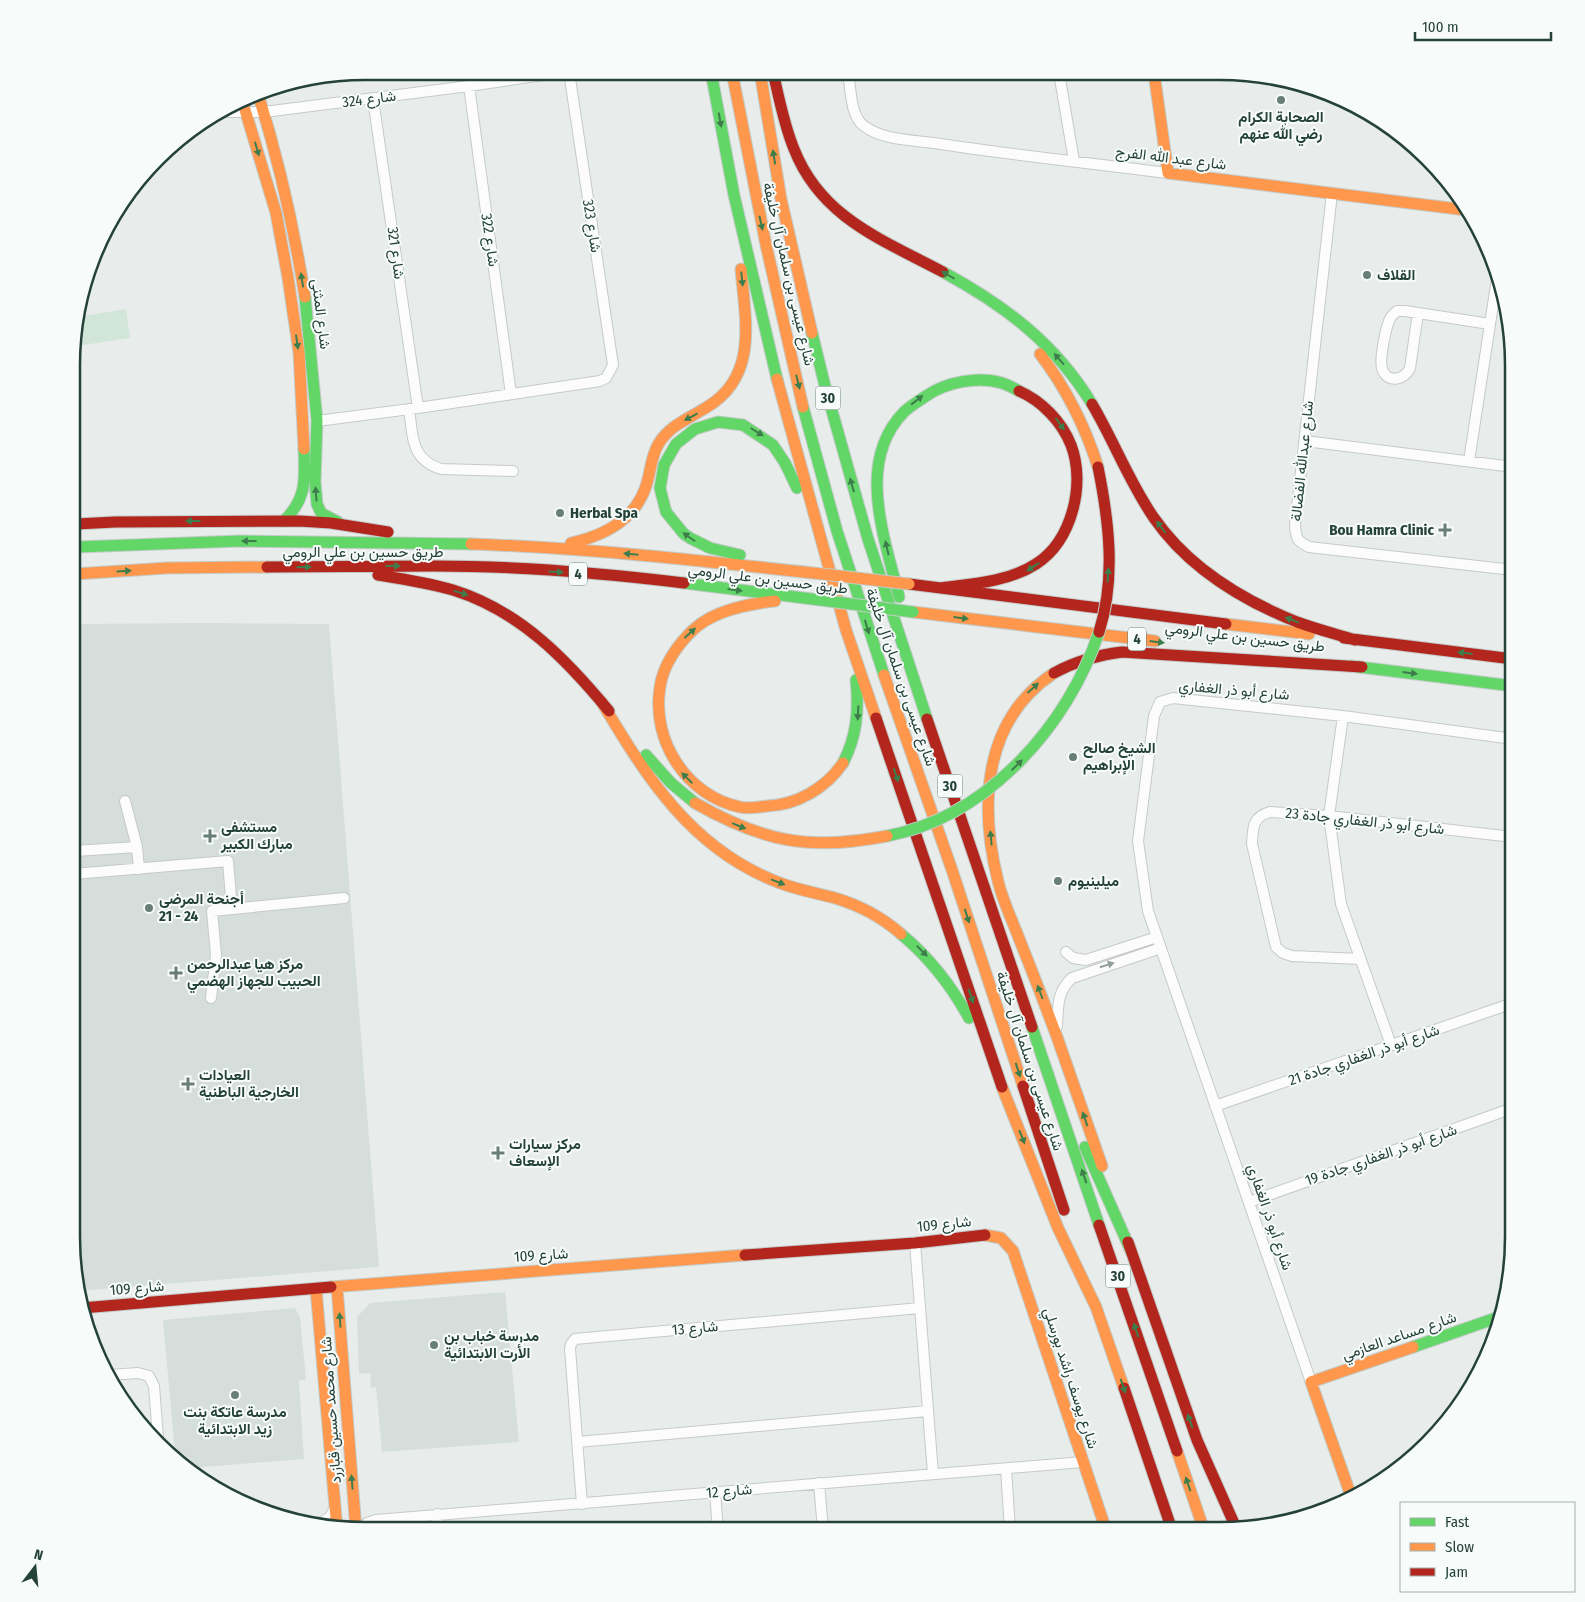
<svg xmlns="http://www.w3.org/2000/svg" width="1585" height="1602" viewBox="0 0 1585 1602" font-family="'Fira Sans Condensed',Vazirmatn,sans-serif">
<rect width="100%" height="100%" fill="#e8edeb"/>
<path fill="#d6dedb" d="M207 623 329 624 379 1267 79 1291 72 1256 75 624Z
M505 1292 519 1442 382 1452 376 1387 371 1388 370 1373 359 1374 357 1317 370 1303Z
M295 1308 300 1317 306 1379 299 1381 304 1459 192 1468 175 1453 163 1320Z"/>
<path fill="#d1e6d8" d="M126 309 130 338 77 346V317Z"/>
<g fill="none" stroke-linecap="round" stroke-linejoin="round">
<g stroke="#c5cac8" stroke-width="12">
<path id="street" d="M848 73C851 88 850 116 864 126 882 140 912 140 934 143 1011 155 1090 163 1168 173
M1059 73 1074 161
M469 86 511 394
M373 99 418 408
M227 112H264L469 86 563 72
M1332 193 1295 525C1296 539 1297 541 1309 547L1513 570
M1418 313 1410 368C1405 379 1389 384 1383 371 1378 363 1386 325 1391 317 1392 315 1395 313 1397 311H1405L1490 324
M409 409C413 436 410 459 441 469L513 471
M317 421 418 408 600 381 606 378 613 365 569 72
M1305 441 1513 467
M1469 461 1498 272
M1343 716 1329 816 1341 904 1391 1045
M125 801 137 847 139 869
M74 851 137 847
M74 874 228 861 232 909 212 911 216 955 211 998
M232 909 344 898
M1066 952 1073 958 1086 960 1157 937
M1360 959 1292 956 1283 953 1276 947 1252 844C1253 828 1252 817 1270 812L1329 816 1513 837
M1057 1026C1058 1007 1057 991 1072 978L1161 948
M1215 1106 1513 1003
M1249 1202 1513 1108
M915 1243 933 1474
M110 1375 138 1373 149 1376 154 1386 158 1438
M1311 1382 1148 911 1138 841 1154 716 1160 702 1173 698 1343 716 1513 739
M578 1442 928 1411
M1006 1469 1010 1530
M819 1483 823 1530
M715 1492 718 1530
M582 1504 570 1349 571 1344 575 1339 920 1308
M437 1514 439 1530
M317 1525 330 1517 335 1508
M357 1530 367 1523 376 1520 1083 1462"/>
</g>
<g stroke="#c3cbc8" stroke-width="13">
<path id="fast" d="M711 72 734 195 777 379
M943 272C1004 305 1055 343 1092 404
M305 297 317 420 315 482 317 504 321 513 338 522
M812 333 825 386 868 539 927 719
M803 407 837 531 884 675
M284 521C307 498 305 480 304 449
M76 547 240 541 471 544
M740 555 710 548 690 538 684 534 666 512 660 488 664 465 676 444 695 429 718 422 743 425 773 445 785 463 797 488
M684 583 828 601
M899 597C885 538 855 462 904 412 910 406 919 401 926 396 946 382 978 376 1002 383 1008 385 1014 388 1019 391
M1351 666 1513 686
M646 755 671 783 695 803
M843 763C857 736 859 710 856 680
M901 934C930 958 951 985 969 1018
M1032 1027 1099 1225
M1085 1147 1131 1251
M1413 1347 1496 1318"/>
</g>
<g stroke="#c3cbc8" stroke-width="13">
<path id="slow" d="M732 72 766 245 803 407
M760 72 781 199 812 333
M1154 73 1168 173 1466 210
M258 94C279 161 294 228 305 297
M243 103 276 213 288 278 299 353 304 449
M1040 354C1066 388 1085 426 1098 467
M777 379 846 630 876 718
M571 543C607 535 639 518 648 479 651 467 652 454 659 443 670 425 690 418 707 407 759 376 745 319 741 269
M471 544C589 548 705 561 822 574
M75 574 167 568 267 567
M775 601C748 604 715 610 694 629 678 644 663 665 660 687 651 741 687 796 740 807 748 809 759 807 767 806 797 805 826 788 843 763
M913 612 1155 641
M1226 624 1309 634
M1054 673C983 720 979 805 998 881 1003 902 1013 922 1020 941 1033 973 1045 1005 1057 1037
M884 675 952 870 1023 1086
M601 701C647 778 692 850 780 883 798 890 817 893 835 898 858 905 883 918 901 934
M1057 1037 1102 1166
M1002 1087 1058 1228 1096 1307 1124 1388
M985 1235 1001 1238 1013 1251 1106 1530
M331 1287 745 1255
M337 1287 356 1530
M316 1289 337 1529
M1177 1451 1204 1530
M1351 1496 1311 1382 1413 1347"/>
</g>
<g stroke="#c3cbc8" stroke-width="13">
<path id="jam" d="M773 72C779 98 784 125 794 149 821 218 883 240 943 272
M1092 404C1114 441 1129 482 1154 518 1188 567 1242 600 1297 622 1316 629 1336 634 1355 640
M76 524 115 522 299 521 331 523 388 532
M267 567C323 567 379 566 434 566 518 566 602 573 684 583
M378 575C403 579 429 583 453 590 520 611 566 659 609 711
M909 584 1226 624
M940 588C972 584 1008 582 1036 564 1072 541 1086 484 1071 445 1062 422 1042 401 1019 391
M1344 638 1513 659
M1054 673C1076 661 1097 655 1122 652L1362 667
M876 718 1002 1087
M927 719 1032 1027
M1023 1086 1064 1210
M1099 1225 1177 1451
M1128 1242 1197 1440 1237 1530
M745 1255 915 1243 985 1235
M82 1308 331 1287
M1124 1388 1172 1530"/>
</g>
<use href="#street" stroke="#fcfcfc" stroke-width="10"/>
<use href="#fast" stroke="#63d668" stroke-width="11"/>
<use href="#slow" stroke="#ff974d" stroke-width="11"/>
<use href="#jam" stroke="#b3261e" stroke-width="11"/>
<g stroke="#c3ccc9" stroke-width="13" stroke-linecap="butt">
<path id="fast-bridge" d="M828 601 913 612
M887 836C987 817 1068 726 1099 632"/>
</g>
<g stroke="#c3ccc9" stroke-width="13" stroke-linecap="butt">
<path id="slow-bridge" d="M822 574 909 584
M695 803C763 842 810 851 887 836"/>
</g>
<g stroke="#c3ccc9" stroke-width="13" stroke-linecap="butt">
<path id="jam-bridge" d="M1098 467C1109 521 1116 579 1099 632"/>
</g>
<use href="#fast-bridge" stroke="#63d668" stroke-width="11"/>
<use href="#slow-bridge" stroke="#ff974d" stroke-width="11"/>
<use href="#jam-bridge" stroke="#b3261e" stroke-width="11"/>
</g>
<defs><path id="oneway-solid" d="M-6-.8H1V-3.2L6.5 0L1 3.2V.8H-6Z" transform="scale(1.25)"/></defs>
<g fill="#3d7d4c">
<use href="#oneway-solid" transform="translate(720 120) rotate(80)"/>
<use href="#oneway-solid" transform="translate(257 149) rotate(74)"/>
<use href="#oneway-solid" transform="translate(774 157) rotate(-99)"/>
<use href="#oneway-solid" transform="translate(761 223) rotate(77)"/>
<use href="#oneway-solid" transform="translate(948 275) rotate(-150)"/>
<use href="#oneway-solid" transform="translate(742 279) rotate(84)"/>
<use href="#oneway-solid" transform="translate(302 280) rotate(-99)"/>
<use href="#oneway-solid" transform="translate(297 342) rotate(82)"/>
<use href="#oneway-solid" transform="translate(1059 359) rotate(-131)"/>
<use href="#oneway-solid" transform="translate(798 382) rotate(76)"/>
<use href="#oneway-solid" transform="translate(917 400) rotate(-38)"/>
<use href="#oneway-solid" transform="translate(691 417) rotate(152)"/>
<use href="#oneway-solid" transform="translate(1060 424) rotate(54)"/>
<use href="#oneway-solid" transform="translate(757 432) rotate(32)"/>
<use href="#oneway-solid" transform="translate(852 485) rotate(-106)"/>
<use href="#oneway-solid" transform="translate(316 494) rotate(-94)"/>
<use href="#oneway-solid" transform="translate(193 521) rotate(180)"/>
<use href="#oneway-solid" transform="translate(1161 527) rotate(-127)"/>
<use href="#oneway-solid" transform="translate(689 537) rotate(-145)"/>
<use href="#oneway-solid" transform="translate(249 541) rotate(-180)"/>
<use href="#oneway-solid" transform="translate(887 548) rotate(-103)"/>
<use href="#oneway-solid" transform="translate(631 554) rotate(-175)"/>
<use href="#oneway-solid" transform="translate(393 566)"/>
<use href="#oneway-solid" transform="translate(304 567) rotate(-1)"/>
<use href="#oneway-solid" transform="translate(1033 567) rotate(147)"/>
<use href="#oneway-solid" transform="translate(124 571) rotate(-3)"/>
<use href="#oneway-solid" transform="translate(556 572) rotate(4)"/>
<use href="#oneway-solid" transform="translate(1108 575) rotate(-86)"/>
<use href="#oneway-solid" transform="translate(735 590) rotate(7)"/>
<use href="#oneway-solid" transform="translate(461 593) rotate(17)"/>
<use href="#oneway-solid" transform="translate(961 618) rotate(7)"/>
<use href="#oneway-solid" transform="translate(1292 620) rotate(-159)"/>
<use href="#oneway-solid" transform="translate(867 627) rotate(73)"/>
<use href="#oneway-solid" transform="translate(690 633) rotate(-42)"/>
<use href="#oneway-solid" transform="translate(1157 642) rotate(7)"/>
<use href="#oneway-solid" transform="translate(1465 653) rotate(-173)"/>
<use href="#oneway-solid" transform="translate(1410 673) rotate(7)"/>
<use href="#oneway-solid" transform="translate(1033 688) rotate(-42)"/>
<use href="#oneway-solid" transform="translate(858 713) rotate(93)"/>
<use href="#oneway-solid" transform="translate(1017 765) rotate(-44)"/>
<use href="#oneway-solid" transform="translate(896 775) rotate(71)"/>
<use href="#oneway-solid" transform="translate(687 778) rotate(-135)"/>
<use href="#oneway-solid" transform="translate(739 826) rotate(22)"/>
<use href="#oneway-solid" transform="translate(991 838) rotate(-95)"/>
<use href="#oneway-solid" transform="translate(778 882) rotate(21)"/>
<use href="#oneway-solid" transform="translate(967 916) rotate(72)"/>
<use href="#oneway-solid" transform="translate(922 951) rotate(45)"/>
<use href="#oneway-solid" transform="translate(1040 992) rotate(-111)"/>
<use href="#oneway-solid" transform="translate(971 996) rotate(71)"/>
<use href="#oneway-solid" transform="translate(1018 1070) rotate(72)"/>
<use href="#oneway-solid" transform="translate(1085 1119) rotate(-109)"/>
<use href="#oneway-solid" transform="translate(1022 1137) rotate(68)"/>
<use href="#oneway-solid" transform="translate(1084 1176) rotate(-109)"/>
<use href="#oneway-solid" transform="translate(340 1320) rotate(-94)"/>
<use href="#oneway-solid" transform="translate(1136 1330) rotate(-109)"/>
<use href="#oneway-solid" transform="translate(1123 1386) rotate(71)"/>
<use href="#oneway-solid" transform="translate(1190 1421) rotate(-110)"/>
<use href="#oneway-solid" transform="translate(352 1482) rotate(-95)"/>
<use href="#oneway-solid" transform="translate(1188 1484) rotate(-109)"/>
</g>
<use fill="#909f9b" href="#oneway-solid" transform="translate(1107 965) rotate(-18)"/>
<g fill="#697e78" stroke="#f7fbf9" stroke-width="2">
<circle cx="1281" cy="100" r="5"/>
<circle cx="1367" cy="275" r="5"/>
<circle cx="560" cy="513" r="5"/>
<path d="M1442.5 522.5h5v5h5v5h-5v5h-5v-5h-5v-5h5z"/>
<circle cx="1073" cy="757" r="5"/>
<path d="M207.5 828.5h5v5h5v5h-5v5h-5v-5h-5v-5h5z"/>
<circle cx="1058" cy="881" r="5"/>
<circle cx="149" cy="908" r="5"/>
<path d="M173.5 965.5h5v5h5v5h-5v5h-5v-5h-5v-5h5z"/>
<path d="M185.5 1076.5h5v5h5v5h-5v5h-5v-5h-5v-5h5z"/>
<path d="M495.5 1145.5h5v5h5v5h-5v5h-5v-5h-5v-5h5z"/>
<circle cx="434" cy="1345" r="5"/>
<circle cx="235" cy="1395" r="5"/>
</g>
<g text-anchor="middle" dominant-baseline="central" stroke-width="4" stroke-linejoin="round" paint-order="stroke">
<g fill="#f7fbf9" stroke="#637a73" stroke-width="1">
<rect x="815.5" y="386.5" width="25" height="23" rx="4"/>
<rect x="569" y="562.5" width="18" height="23" rx="4"/>
<rect x="1128" y="627.5" width="18" height="23" rx="4"/>
<rect x="937.5" y="774.5" width="25" height="23" rx="4"/>
<rect x="1105.5" y="1264.5" width="25" height="23" rx="4"/>
</g>
<g font-size="14" font-weight="bold" fill="#24423a">
<text x="828" y="398">30</text>
<text x="578" y="574">4</text>
<text x="1137" y="639">4</text>
<text x="950" y="786">30</text>
<text x="1118" y="1276">30</text>
</g>
<g font-size="15" fill="#24423a" stroke="#f7fbf9">
<text transform="translate(369 99) rotate(-7)">شارع 324</text>
<text transform="translate(1171 158) rotate(7)">شارع عبد الله الفرج</text>
<text transform="translate(592 226) rotate(81)">شارع 323</text>
<text transform="translate(490 240) rotate(82)">شارع 322</text>
<text transform="translate(396 253) rotate(82)">شارع 321</text>
<text transform="translate(789 274) rotate(77)">شارع عيسى بن سلمان آل خليفة</text>
<text transform="translate(321 314) rotate(83)">شارع المثنى</text>
<text transform="translate(1302 461) rotate(-84)">شارع عبدالله الفضالة</text>
<text x="363" y="552">طريق حسين بن علي الرومي</text>
<text transform="translate(768 579) rotate(7)">طريق حسين بن علي الرومي</text>
<text transform="translate(1245 637) rotate(7)">طريق حسين بن علي الرومي</text>
<text transform="translate(901 677) rotate(71)">شارع عيسى بن سلمان آل خليفة</text>
<text transform="translate(1234 690) rotate(5)">شارع أبو ذر الغفاري</text>
<text transform="translate(1365 821) rotate(6)">شارع أبو ذر الغفاري جادة 23</text>
<text transform="translate(1364 1055) rotate(-19)">شارع أبو ذر الغفاري جادة 21</text>
<text transform="translate(1030 1061) rotate(72)">شارع عيسى بن سلمان آل خليفة</text>
<text transform="translate(1381 1155) rotate(-19)">شارع أبو ذر الغفاري جادة 19</text>
<text transform="translate(1270 1217) rotate(71)">شارع أبو ذر الغفاري</text>
<text transform="translate(944 1224) rotate(-6)">شارع 109</text>
<text transform="translate(541 1255) rotate(-4)">شارع 109</text>
<text transform="translate(137 1288) rotate(-5)">شارع 109</text>
<text transform="translate(695 1328) rotate(-5)">شارع 13</text>
<text transform="translate(1399 1336) rotate(-19)">شارع مساعد العازمي</text>
<text transform="translate(1071 1378) rotate(72)">شارع يوسف راشد بورسلي</text>
<text transform="translate(331 1410) rotate(-94)">شارع محمد حسين قبازرد</text>
<text transform="translate(729 1491) rotate(-5)">شارع 12</text>
</g>
<g font-size="15" font-weight="bold" fill="#24423a" stroke="#f7fbf9" text-anchor="start">
<text x="1281" y="117" text-anchor="middle">الصحابة الكرام<tspan x="1281" dy="17">رضي الله عنهم</tspan></text>
<text x="1377" y="275">القلاف</text>
<text x="570" y="513">Herbal Spa</text>
<text x="1434" y="530" text-anchor="end">Bou Hamra Clinic</text>
<text x="1083" y="748">الشيخ صالح<tspan x="1083" dy="17">الإبراهيم</tspan></text>
<text x="221" y="827">مستشفى<tspan x="221" dy="17">مبارك الكبير</tspan></text>
<text x="1068" y="881">ميلينيوم</text>
<text x="159" y="899">أجنحة المرضى<tspan x="159" dy="17">21 - 24</tspan></text>
<text x="187" y="964">مركز هيا عبدالرحمن<tspan x="187" dy="17">الحبيب للجهاز الهضمي</tspan></text>
<text x="199" y="1075">العيادات<tspan x="199" dy="17">الخارجية الباطنية</tspan></text>
<text x="509" y="1144">مركز سيارات<tspan x="509" dy="17">الإسعاف</tspan></text>
<text x="444" y="1336">مدرسة خباب بن<tspan x="444" dy="17">الأرت الابتدائية</tspan></text>
<text x="235" y="1412" text-anchor="middle">مدرسة عاتكة بنت<tspan x="235" dy="17">زيد الابتدائية</tspan></text>
</g>
</g>
<path d="M0 0H1585V1602H0ZM365 80H1220A285 285 0 0 1 1505 365V1237A285 285 0 0 1 1220 1522H365A285 285 0 0 1 80 1237V365A285 285 0 0 1 365 80Z" fill="#f7fbf9" fill-rule="evenodd"/>
<path fill="none" stroke="#24423a" stroke-width="2.5" d="M365 80H1220A285 285 0 0 1 1505 365V1237A285 285 0 0 1 1220 1522H365A285 285 0 0 1 80 1237V365A285 285 0 0 1 365 80Z"/>
<rect x="1400" y="1502" width="175" height="90" fill="#f7fbf9" stroke="#a3b1ad"/>
<rect x="1410" y="1518" width="25" height="8" fill="#63d668" stroke="#a3b1ad"/>
<text x="1445" y="1527" font-size="15" fill="#24423a">Fast</text>
<rect x="1410" y="1543" width="25" height="8" fill="#ff974d" stroke="#a3b1ad"/>
<text x="1445" y="1552" font-size="15" fill="#24423a">Slow</text>
<rect x="1410" y="1568" width="25" height="8" fill="#b3261e" stroke="#a3b1ad"/>
<text x="1445" y="1577" font-size="15" fill="#24423a">Jam</text>
<g transform="translate(35 1567) rotate(16)" stroke="#f7fbf9" stroke-width="4" paint-order="stroke">
<path d="M0-4L9 19L0 12L-9 19Z" fill="#24423a"/>
<text y="-8" font-size="14" font-weight="bold" text-anchor="middle" fill="#24423a">N</text>
</g>
<path d="M1415 32v8h136v-8" fill="none" stroke="#24423a" stroke-width="2.5"/>
<text x="1422" y="32" font-size="15" fill="#24423a" stroke="#f7fbf9" stroke-width="4" paint-order="stroke">100 m</text>
</svg>
